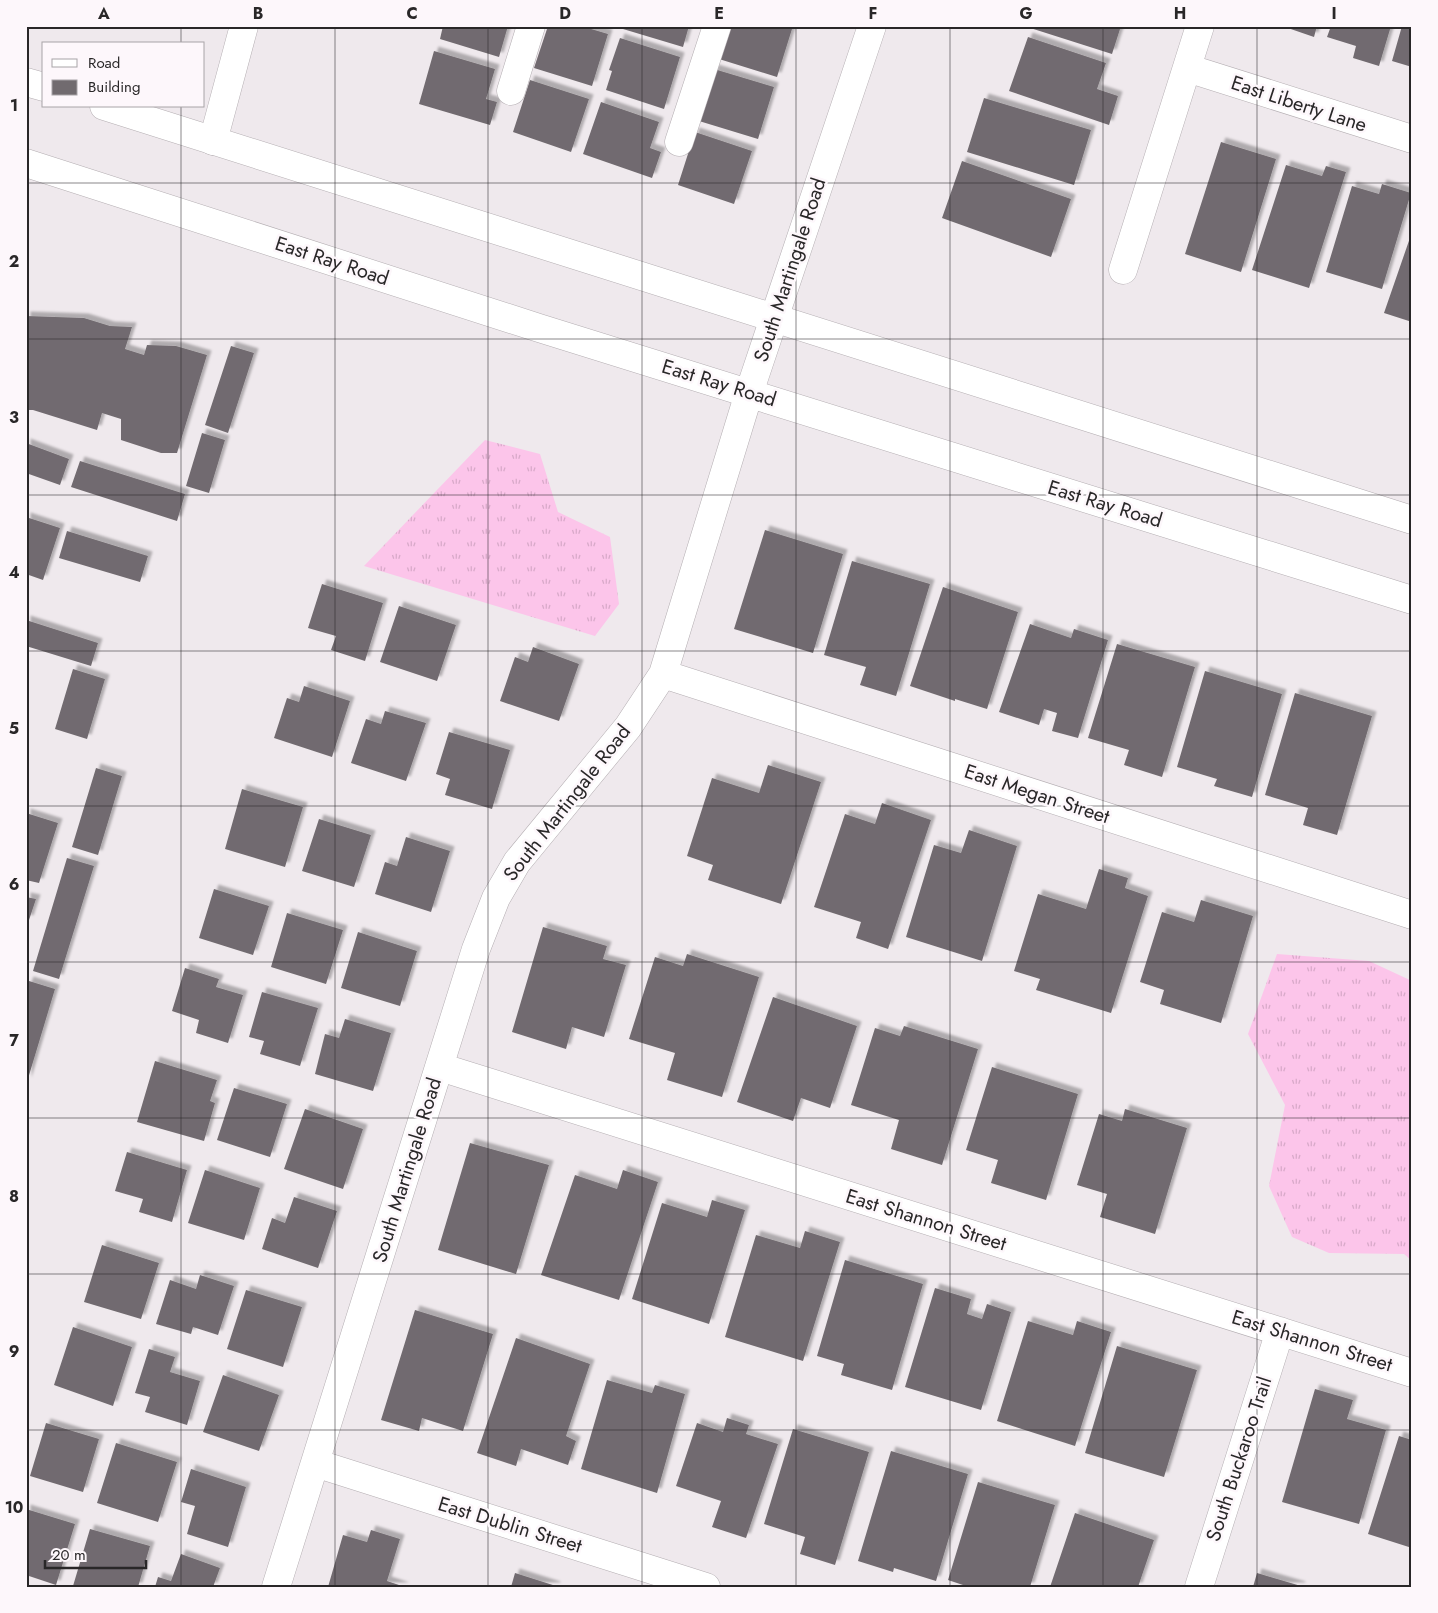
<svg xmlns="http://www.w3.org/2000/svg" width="1438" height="1613" viewBox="0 0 1438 1613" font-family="Jost,sans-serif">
<defs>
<pattern id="grass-tufts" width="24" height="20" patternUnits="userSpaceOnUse" patternTransform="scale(1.25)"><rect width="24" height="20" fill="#fcc5ea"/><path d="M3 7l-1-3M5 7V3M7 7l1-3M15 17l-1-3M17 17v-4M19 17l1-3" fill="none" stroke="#d8a9c9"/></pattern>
<filter id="shadow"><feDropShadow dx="4.5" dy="-4.5" stdDeviation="1" flood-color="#0004"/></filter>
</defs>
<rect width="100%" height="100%" fill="#efe9ed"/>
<path fill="url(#grass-tufts)" d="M485 440 540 454 558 512 610 537 619 604 595 636 364 566Z
M1277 954 1369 961 1412 981V1261L1404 1254 1329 1253 1292 1237 1269 1186 1285 1105 1248 1034Z"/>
<path fill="#716b6f" filter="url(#shadow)" d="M443 26H508L499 57 440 39Z
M548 26H581L608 34 592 86 534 68Z
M624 26H689L683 47 623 29Z
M729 26H782L792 29 777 77 719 59Z
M1024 26H1121L1112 54Z
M1282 26H1317L1314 37Z
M1331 26H1391L1379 66 1353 58 1356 46 1327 37Z
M1402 26H1412V67L1392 61Z
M1028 37 1106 63 1097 89 1118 96 1109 125 1009 91Z
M620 38 680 57 664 109 606 90 612 71 609 70Z
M434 51 495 69 486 99 497 102 490 125 419 104Z
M714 69 774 87 758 139 699 121Z
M530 80 589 99 571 152 513 132Z
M984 98 1091 130 1074 185 967 152Z
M601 102 659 122 650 148 661 152 652 178 583 154Z
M695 132 752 151 734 204 678 185Z
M1221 142 1276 159 1241 272 1185 254Z
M962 161 1071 199 1051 257 942 218Z
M1286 165 1322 176 1326 166 1346 172 1309 288 1252 270Z
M1382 184 1411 193 1382 289 1326 272 1352 186 1379 194Z
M1412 232V322L1384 313Z
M26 316 84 318 110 326 132 327 125 349 144 355 147 345 176 346 207 355 177 453H161L121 440V419L102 413 97 430 33 410H26Z
M231 346 254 353 228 433 205 425Z
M202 433 225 440 209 493 186 486Z
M26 443 69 459 60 485 26 473Z
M80 461 185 494 177 521 71 487Z
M26 517 60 528 43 580 26 574Z
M765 530 843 554 813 653 734 629Z
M67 531 148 556 140 582 59 558Z
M852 561 930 584 896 696 860 685 866 667 824 655Z
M322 584 383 603 365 661 331 650 336 636 308 628Z
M943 587 1018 612 987 709 955 699V701L910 686Z
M399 606 456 625 437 681 380 662Z
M26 620 98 643 91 666 26 646Z
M1030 624 1071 638 1074 629 1108 640 1078 738 1052 731 1057 713 1044 709 1039 725 999 712Z
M1117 644 1195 667 1162 777 1124 765 1129 750 1088 738Z
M533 647 579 664 559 721 500 701 515 657 528 662Z
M73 669 105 679 87 739 55 729Z
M1205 671 1282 694 1252 797 1214 786 1217 779 1177 767Z
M304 686 350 701 332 757 274 738 287 698 299 702Z
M1295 693 1372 716 1337 835 1303 825 1308 808 1265 795Z
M385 711 426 723 406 781 351 763 366 719 381 724Z
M449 732 510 750 492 809 445 795 450 779 436 774Z
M768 765 821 782 781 904 708 880 713 865 687 856 712 778 759 793Z
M96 768 122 776 98 855 72 847Z
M242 789 303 807 285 867 225 849Z
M882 803 931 820 888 949 856 938 861 922 814 907 845 814 875 824Z
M26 813 58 823 39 883 26 880Z
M319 819 371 835 354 887 302 871Z
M969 830 1017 846 982 961 906 937 934 845 961 853Z
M406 837 450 851 431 912 375 894 385 862 397 866Z
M67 858 94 866 59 979 33 971Z
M1099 869 1128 878 1125 888 1148 896 1111 1013 1036 990 1040 979 1014 971 1038 894 1086 909Z
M214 889 269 906 253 955 199 938Z
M26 897 36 899 29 920 26 919Z
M1201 900 1253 916 1221 1023 1160 1004 1164 990 1140 982 1162 912 1194 922Z
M287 913 343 930 326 984 271 967Z
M543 927 607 946 603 959 626 965 604 1037 572 1027 566 1049 512 1032Z
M358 932 417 951 400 1006 341 988Z
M687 954 759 977 722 1097 667 1080 675 1053 629 1039 655 957 683 966Z
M185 968 219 979 216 987 243 995 228 1043 196 1033 199 1020 172 1011Z
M29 981 55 989 27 1082 26 989Z
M262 992 318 1008 300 1066 260 1054 264 1041 249 1037Z
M773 997 857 1026 830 1108 801 1098 793 1121 737 1102Z
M345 1019 391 1033 373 1091 315 1074 325 1034 339 1038Z
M904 1026 978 1049 942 1165 891 1149 899 1120 851 1105 875 1028 900 1036Z
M155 1061 217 1080 210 1101 215 1103 204 1141 137 1122Z
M992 1067 1078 1094 1046 1200 991 1183 998 1160 966 1150Z
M234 1088 287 1104 270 1157 217 1140Z
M305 1109 363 1129 343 1189 284 1169Z
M1125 1109 1187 1128 1155 1234 1100 1217 1107 1194 1077 1185 1099 1114 1122 1121Z
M470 1143 549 1165 516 1274 438 1250Z
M127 1152 187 1170 172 1222 139 1212 143 1199 115 1191Z
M205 1170 260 1188 244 1240 188 1223Z
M623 1170 658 1182 619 1300 541 1275 575 1175 617 1189Z
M294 1197 337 1211 318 1268 262 1249 272 1218 285 1223Z
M712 1200 745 1210 709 1324 632 1299 662 1203 707 1217Z
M805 1231 840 1242 803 1361 725 1337 756 1235 800 1248Z
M102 1245 159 1263 141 1319 84 1302Z
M845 1260 923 1284 892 1390 841 1375 844 1364 817 1356Z
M200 1275 234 1286 218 1335 193 1327 191 1334 156 1324 170 1280 196 1289Z
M935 1288 971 1299 967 1314 982 1319 987 1304 1011 1312 981 1410 905 1387Z
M246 1290 302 1307 283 1367 227 1349Z
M415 1310 493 1334 463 1431 422 1418 419 1431 381 1420Z
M1028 1321 1073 1335 1077 1321 1111 1332 1075 1446 997 1421Z
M73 1327 132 1347 113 1406 54 1385Z
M516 1338 590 1364 566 1436 576 1441 568 1465 521 1449 516 1466 477 1453Z
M1117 1346 1197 1370 1164 1477 1085 1453Z
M149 1349 175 1357 170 1372 200 1381 187 1425 145 1412 150 1397 135 1393Z
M223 1375 279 1395 259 1451 203 1432Z
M607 1380 652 1393 655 1385 685 1394 657 1493 581 1469Z
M1315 1389 1353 1400 1347 1419 1386 1430 1359 1524 1282 1502Z
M727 1418 749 1425 746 1434 778 1444 746 1538 712 1527 721 1501 676 1486 697 1423 723 1432Z
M46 1423 99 1439 83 1492 30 1476Z
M793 1429 869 1452 835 1565 800 1554 805 1537 764 1524Z
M1399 1436 1412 1440V1548L1368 1534Z
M116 1443 177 1462 158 1522 97 1503Z
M891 1451 968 1474 936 1581 894 1568 893 1572 858 1561Z
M191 1469 246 1487 228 1547 187 1534 195 1506 181 1502Z
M978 1482 1055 1505 1030 1587H969L948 1580Z
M26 1509 75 1524 56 1585 26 1575Z
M1075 1513 1154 1540 1138 1587H1050Z
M90 1529 150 1546 138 1587 73 1586Z
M371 1530 400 1539 387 1581 405 1587H328L343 1535 367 1542Z
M181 1554 220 1568 213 1587H155L158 1577 171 1581Z
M515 1573 556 1586V1587H511Z
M1257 1573 1301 1586V1587H1253Z"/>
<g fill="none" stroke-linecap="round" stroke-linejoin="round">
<g stroke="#b4aeb2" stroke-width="29">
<path id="minor" d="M1187 68 1412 139
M511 91 531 26
M213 141 244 26
M679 142 717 26
M1123 270 1200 26
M663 674 1412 915
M440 1067 1412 1373
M315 1463 706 1587
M276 1587 476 949 496 898 517 862 628 727 663 674 749 393 872 26
M1199 1587 1280 1331"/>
</g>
<g stroke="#b4aeb2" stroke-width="29">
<path id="major" d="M26 82 44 87
M104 106 1412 520
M26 163 539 328 1412 600"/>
</g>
<use href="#minor" stroke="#fff" stroke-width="28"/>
<use href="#major" stroke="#fff" stroke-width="28"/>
</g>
<path fill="none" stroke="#292728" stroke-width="1" stroke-opacity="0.55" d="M181 26V44M335 26V1587M488 26V1587M642 26V1587M796 26V1587M950 26V1587M1103 26V1587M1257 26V1587M181 106V1587M26 183H1412M26 339H1412M26 495H1412M26 651H1412M26 806H1412M26 962H1412M26 1118H1412M26 1274H1412M26 1430H1412"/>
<g text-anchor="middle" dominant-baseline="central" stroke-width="5" stroke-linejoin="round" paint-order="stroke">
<g font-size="20" fill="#292728" stroke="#fdf7fb">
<text transform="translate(1299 104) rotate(18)">East Liberty Lane</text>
<text transform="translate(332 261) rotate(18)">East Ray Road</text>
<text transform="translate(790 270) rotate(-72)">South Martingale Road</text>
<text transform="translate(719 383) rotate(17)">East Ray Road</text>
<text transform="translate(1105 504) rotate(17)">East Ray Road</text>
<text transform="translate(1037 794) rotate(18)">East Megan Street</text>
<text transform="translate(567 803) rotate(-52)">South Martingale Road</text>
<text transform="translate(407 1170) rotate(-73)">South Martingale Road</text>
<text transform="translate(926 1220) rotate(17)">East Shannon Street</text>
<text transform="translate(1312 1341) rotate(17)">East Shannon Street</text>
<text transform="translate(1239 1459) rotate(-72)">South Buckaroo Trail</text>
<text transform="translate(510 1525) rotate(17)">East Dublin Street</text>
</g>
</g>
<rect width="1438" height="1613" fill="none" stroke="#fdf7fb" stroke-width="55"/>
<rect x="42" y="42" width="162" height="65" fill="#fdf7fb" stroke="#a8a4a7"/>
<rect x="52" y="59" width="25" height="8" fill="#ffffff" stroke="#a8a4a7"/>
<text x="88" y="68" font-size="15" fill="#292728">Road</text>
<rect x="52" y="80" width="25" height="15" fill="#716b6f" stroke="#a8a4a7"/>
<text x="88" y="92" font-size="15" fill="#292728">Building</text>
<path d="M45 1560v8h101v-8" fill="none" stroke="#292728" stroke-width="2.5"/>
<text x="52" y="1560" font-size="15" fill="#292728" stroke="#fdf7fb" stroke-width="4" paint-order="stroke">20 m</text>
<rect x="28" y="28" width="1382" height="1558" fill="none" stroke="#292728" stroke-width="2"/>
<g font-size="16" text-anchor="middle" font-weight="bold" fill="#292728">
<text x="104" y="19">A</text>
<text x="258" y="19">B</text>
<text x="412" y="19">C</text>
<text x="565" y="19">D</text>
<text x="719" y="19">E</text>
<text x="873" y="19">F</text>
<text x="1026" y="19">G</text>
<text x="1180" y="19">H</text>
<text x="1334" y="19">I</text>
<text x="14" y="111">1</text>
<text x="14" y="267">2</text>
<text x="14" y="423">3</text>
<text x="14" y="578">4</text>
<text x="14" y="734">5</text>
<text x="14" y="890">6</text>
<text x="14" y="1046">7</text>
<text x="14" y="1202">8</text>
<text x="14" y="1357">9</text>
<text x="14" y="1513">10</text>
</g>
</svg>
